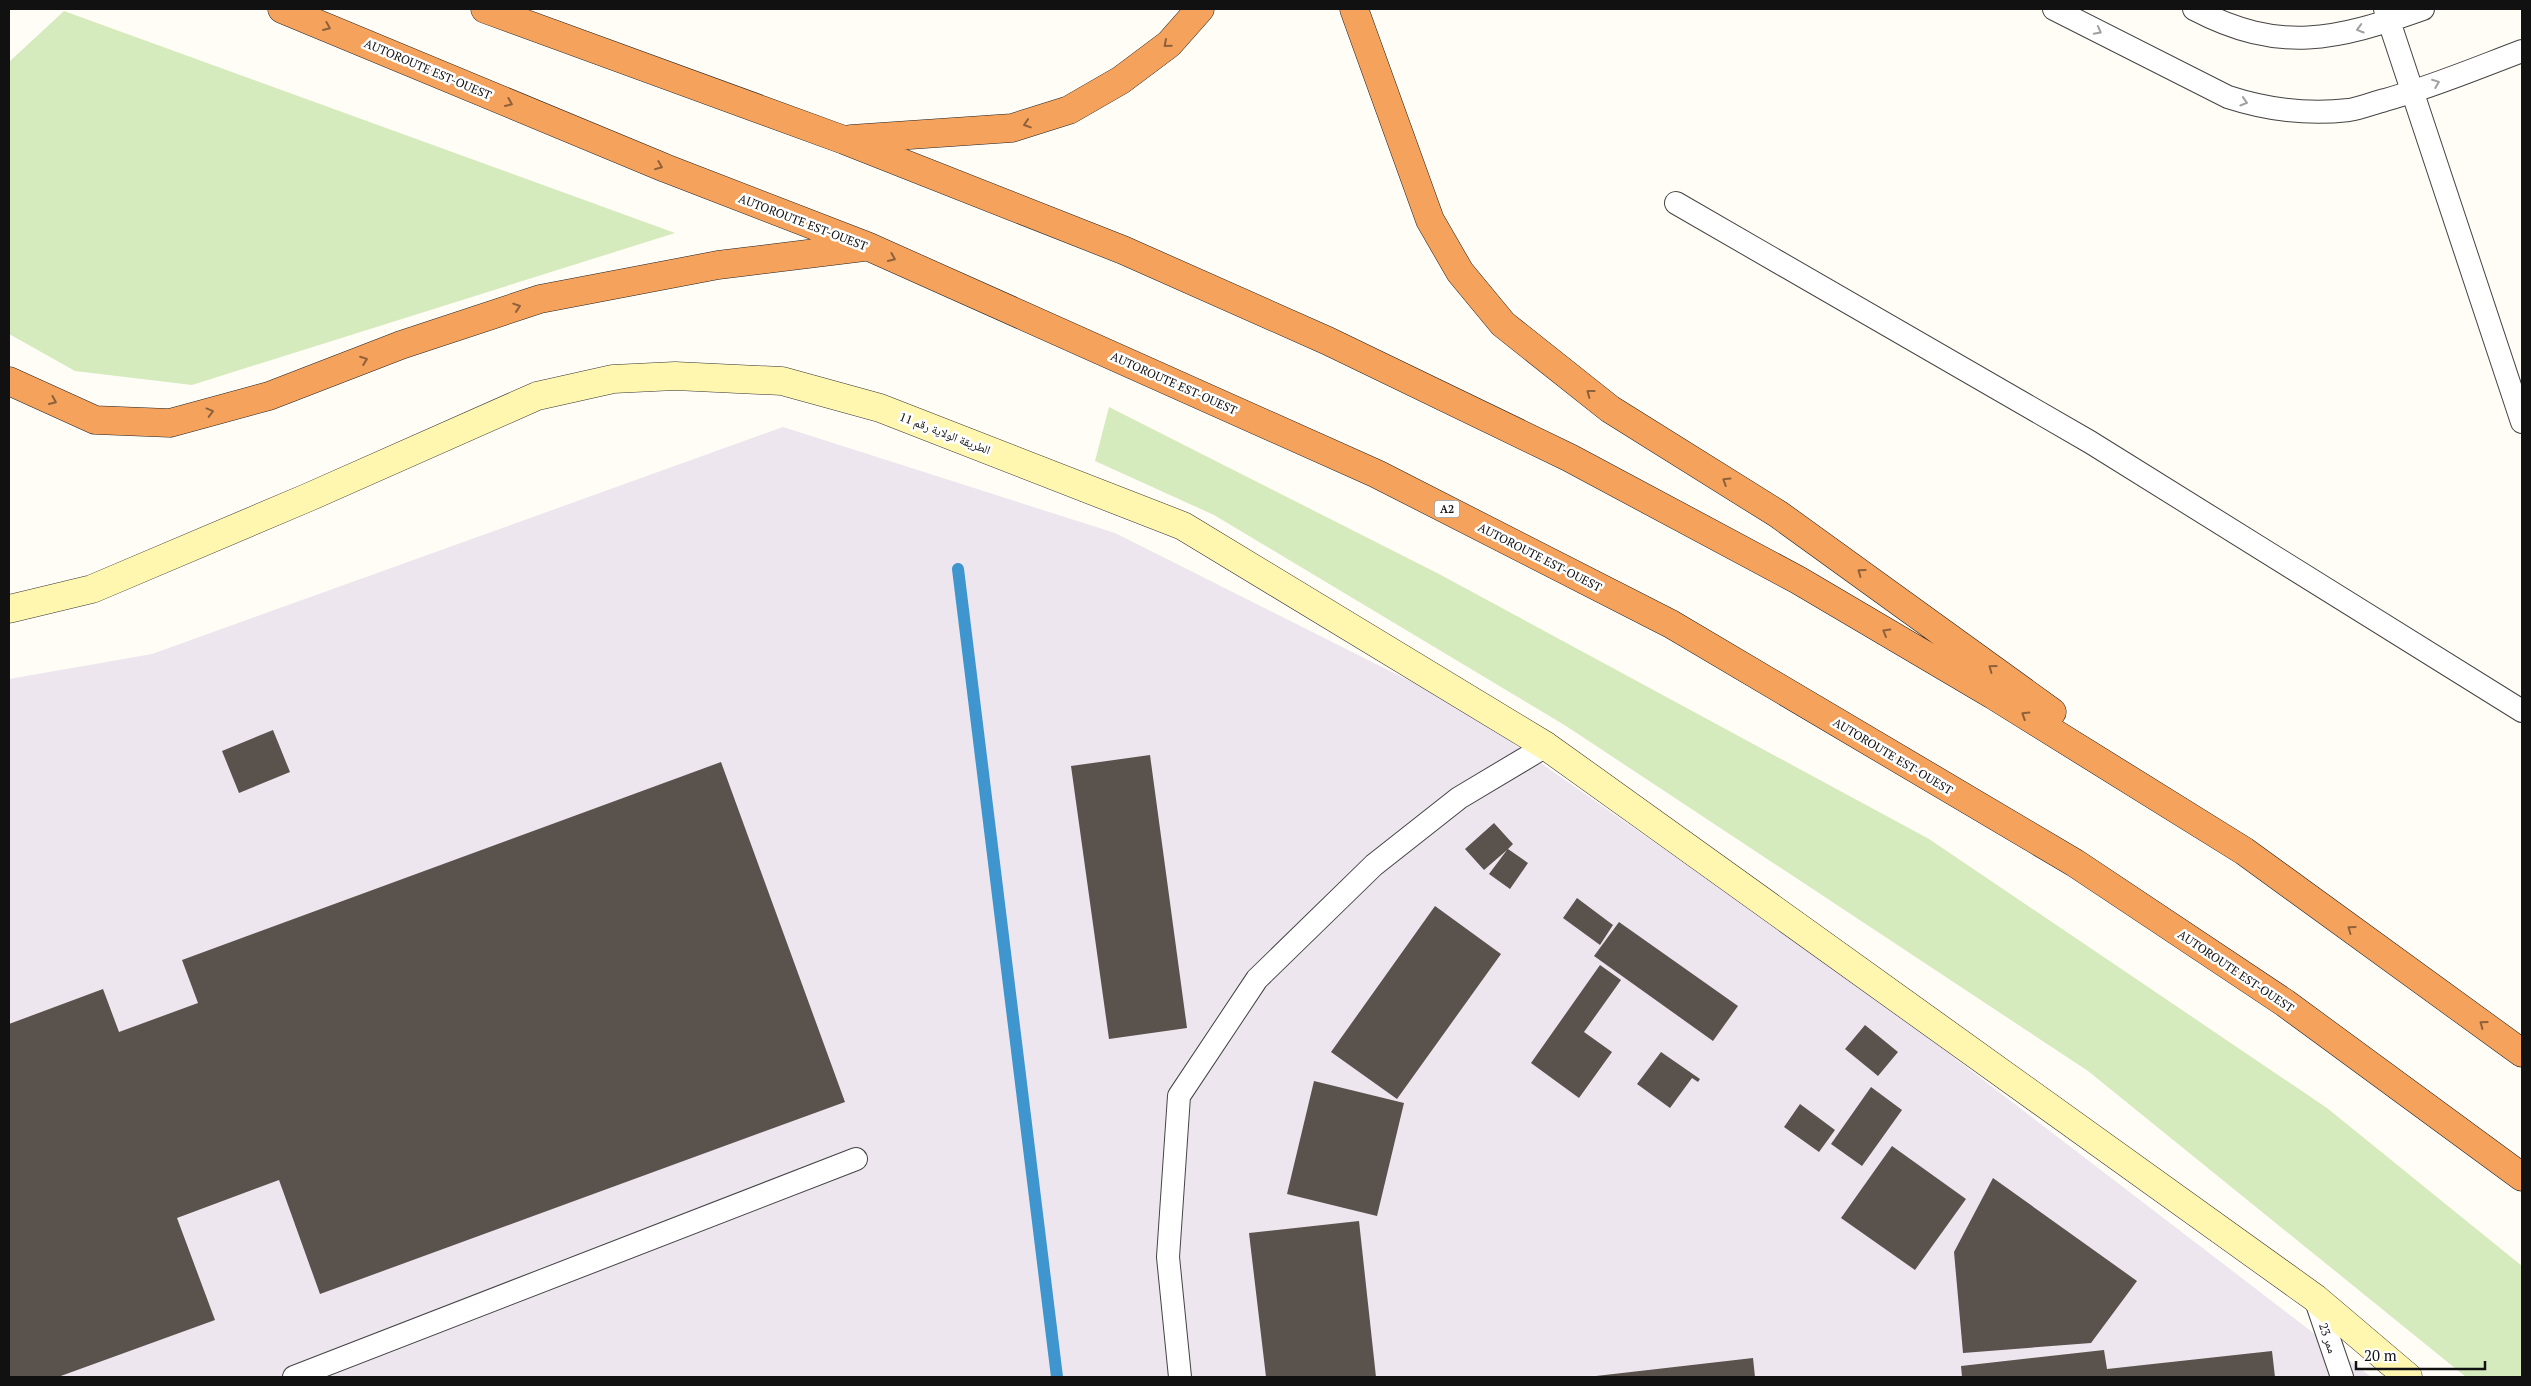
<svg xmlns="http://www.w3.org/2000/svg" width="2531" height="1386" viewBox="0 0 2531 1386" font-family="'PT Serif','Noto Naskh Arabic',serif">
<rect width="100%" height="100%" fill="#fffdf5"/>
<path fill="#eee6ef" d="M783 427 1115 533 1458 705 1871 994 2371 1377H9V679L152 654Z"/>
<path fill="#d5ebbd" d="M64 11 675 233 192 385 75 371 9 334V62Z
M1109 407 1439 574 1929 839 2327 1108 2522 1266V1377H2466L2088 1071 1566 726 1214 515 1095 461Z"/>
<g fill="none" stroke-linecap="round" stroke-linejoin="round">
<path stroke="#3f96cf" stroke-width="12" d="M958 569 1057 1377"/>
</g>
<path fill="#5a524d" d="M273 730 290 772 239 793 222 751Z
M1150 755 1187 1028 1109 1039 1071 766Z
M721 762 845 1102 320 1294 279 1180 177 1218 215 1320 58 1377H9V1024L103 989 119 1032 198 1003 182 960Z
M1494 823 1513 844 1508 849 1528 863 1510 889 1489 874 1507 850 1484 870 1465 849Z
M1577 898 1613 925 1600 945 1563 918Z
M1435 906 1501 954 1397 1099 1331 1052Z
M1619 922 1738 1006 1713 1041 1594 956Z
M1600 965 1621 980 1584 1032 1612 1052 1579 1098 1531 1063Z
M1865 1025 1898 1052 1878 1076 1845 1049Z
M1661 1052 1700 1079 1698 1082 1692 1078 1670 1108 1637 1084Z
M1314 1081 1404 1103 1377 1216 1287 1194Z
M1871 1087 1902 1110 1862 1166 1831 1144Z
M1800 1104 1835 1130 1819 1152 1784 1127Z
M1892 1146 1966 1199 1915 1270 1841 1218Z
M1993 1178 2137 1281 2091 1343 1963 1353 1954 1252Z
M1359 1221 1376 1377H1266L1249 1233Z
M2104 1350 2107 1369 2272 1351 2275 1377H1962L1961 1366Z
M1753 1358 1755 1377H1596V1376Z"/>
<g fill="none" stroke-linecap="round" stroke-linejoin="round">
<g stroke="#444" stroke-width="24">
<path id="lane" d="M2054 9 2228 97C2268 110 2307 115 2349 110 2361 108 2373 103 2385 100 2432 87 2477 68 2522 51
M2194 9C2280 54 2336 40 2423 9
M2385 9 2522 422
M1676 203 2090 442 2522 711
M2315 1298 2342 1377
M294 1377 856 1159
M1180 1377 1168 1257 1179 1096 1257 979 1374 865 1459 798 1546 746"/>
</g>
<g stroke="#333" stroke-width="29">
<path id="secondary" d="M9 609 92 589 309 497 537 396 613 379 675 376 782 381 880 408 1183 526 1546 746 2315 1298 2408 1377"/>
</g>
<g stroke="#222" stroke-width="29">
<path id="highway" d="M282 9 665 168 867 246 1377 474 1671 624 2075 863 2285 1003 2522 1177
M485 9 844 140 1123 250 1328 341 1570 458 1798 580 1993 695 2244 851 2522 1053
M1354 9 1430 220 1460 272 1503 324 1610 409 1778 514 2052 712
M851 139 1012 128 1069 110 1121 80 1169 44 1200 9
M9 381 95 420 170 423 269 396 401 345 540 299 718 265 864 247"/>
</g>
<use href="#lane" stroke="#fff" stroke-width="22"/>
<use href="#secondary" stroke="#fff6b0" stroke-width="28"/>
<use href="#highway" stroke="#f5a25d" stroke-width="28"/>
</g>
<defs><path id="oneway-chevron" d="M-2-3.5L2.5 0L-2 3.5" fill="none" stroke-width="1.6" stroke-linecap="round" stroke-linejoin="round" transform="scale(1.25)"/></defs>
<g stroke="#8e613b">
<use href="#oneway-chevron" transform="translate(327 27) rotate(23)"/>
<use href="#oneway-chevron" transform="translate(1167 44) rotate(139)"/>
<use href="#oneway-chevron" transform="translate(509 103) rotate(23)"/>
<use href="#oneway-chevron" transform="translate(1027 124) rotate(162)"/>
<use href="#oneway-chevron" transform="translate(659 166) rotate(22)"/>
<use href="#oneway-chevron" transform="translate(892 258) rotate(24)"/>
<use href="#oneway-chevron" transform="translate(517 307) rotate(-18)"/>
<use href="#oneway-chevron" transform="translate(364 360) rotate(-21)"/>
<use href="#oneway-chevron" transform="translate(1590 393) rotate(-143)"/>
<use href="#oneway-chevron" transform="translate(53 401) rotate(24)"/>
<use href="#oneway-chevron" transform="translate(210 412) rotate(-15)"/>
<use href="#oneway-chevron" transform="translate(1726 481) rotate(-148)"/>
<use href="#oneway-chevron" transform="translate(1861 572) rotate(-144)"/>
<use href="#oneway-chevron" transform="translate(1886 632) rotate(-150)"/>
<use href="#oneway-chevron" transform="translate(1992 668) rotate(-144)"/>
<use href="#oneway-chevron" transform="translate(2025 715) rotate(-148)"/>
<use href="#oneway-chevron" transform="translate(2351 929) rotate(-144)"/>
<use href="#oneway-chevron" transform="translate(2483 1024) rotate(-144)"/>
</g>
<g stroke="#a0a0a0">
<use href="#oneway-chevron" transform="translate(2360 29) rotate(164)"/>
<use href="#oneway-chevron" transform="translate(2098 31) rotate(28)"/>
<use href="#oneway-chevron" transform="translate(2436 83) rotate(-21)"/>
<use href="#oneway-chevron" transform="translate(2244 102) rotate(17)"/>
</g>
<g text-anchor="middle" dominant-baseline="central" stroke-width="5" stroke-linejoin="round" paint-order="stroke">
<rect fill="#fff" stroke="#585858" stroke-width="1" x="1434.5" y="500.5" width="25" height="17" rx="4"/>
<g font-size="11" font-weight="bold" fill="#111">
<text x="1447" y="509">A2</text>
</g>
<g font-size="12" fill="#111" stroke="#fff">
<text transform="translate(428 69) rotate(23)">AUTOROUTE EST-OUEST</text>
<text transform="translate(803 222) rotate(21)">AUTOROUTE EST-OUEST</text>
<text transform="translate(1174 383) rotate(24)">AUTOROUTE EST-OUEST</text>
<text transform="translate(945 433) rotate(21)">الطريقة الولاية رقم 11</text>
<text transform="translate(1540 557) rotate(27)">AUTOROUTE EST-OUEST</text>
<text transform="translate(1893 756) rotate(31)">AUTOROUTE EST-OUEST</text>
<text transform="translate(2236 971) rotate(34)">AUTOROUTE EST-OUEST</text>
<text transform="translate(2328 1338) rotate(71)">ممر 23</text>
</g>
</g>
<rect width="2531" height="1386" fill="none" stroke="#111111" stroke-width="20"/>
<path d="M2356 1361v8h129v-8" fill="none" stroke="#111111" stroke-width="2.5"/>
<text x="2364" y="1361" font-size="15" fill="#111111" stroke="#ffffff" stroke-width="4" paint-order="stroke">20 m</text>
</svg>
